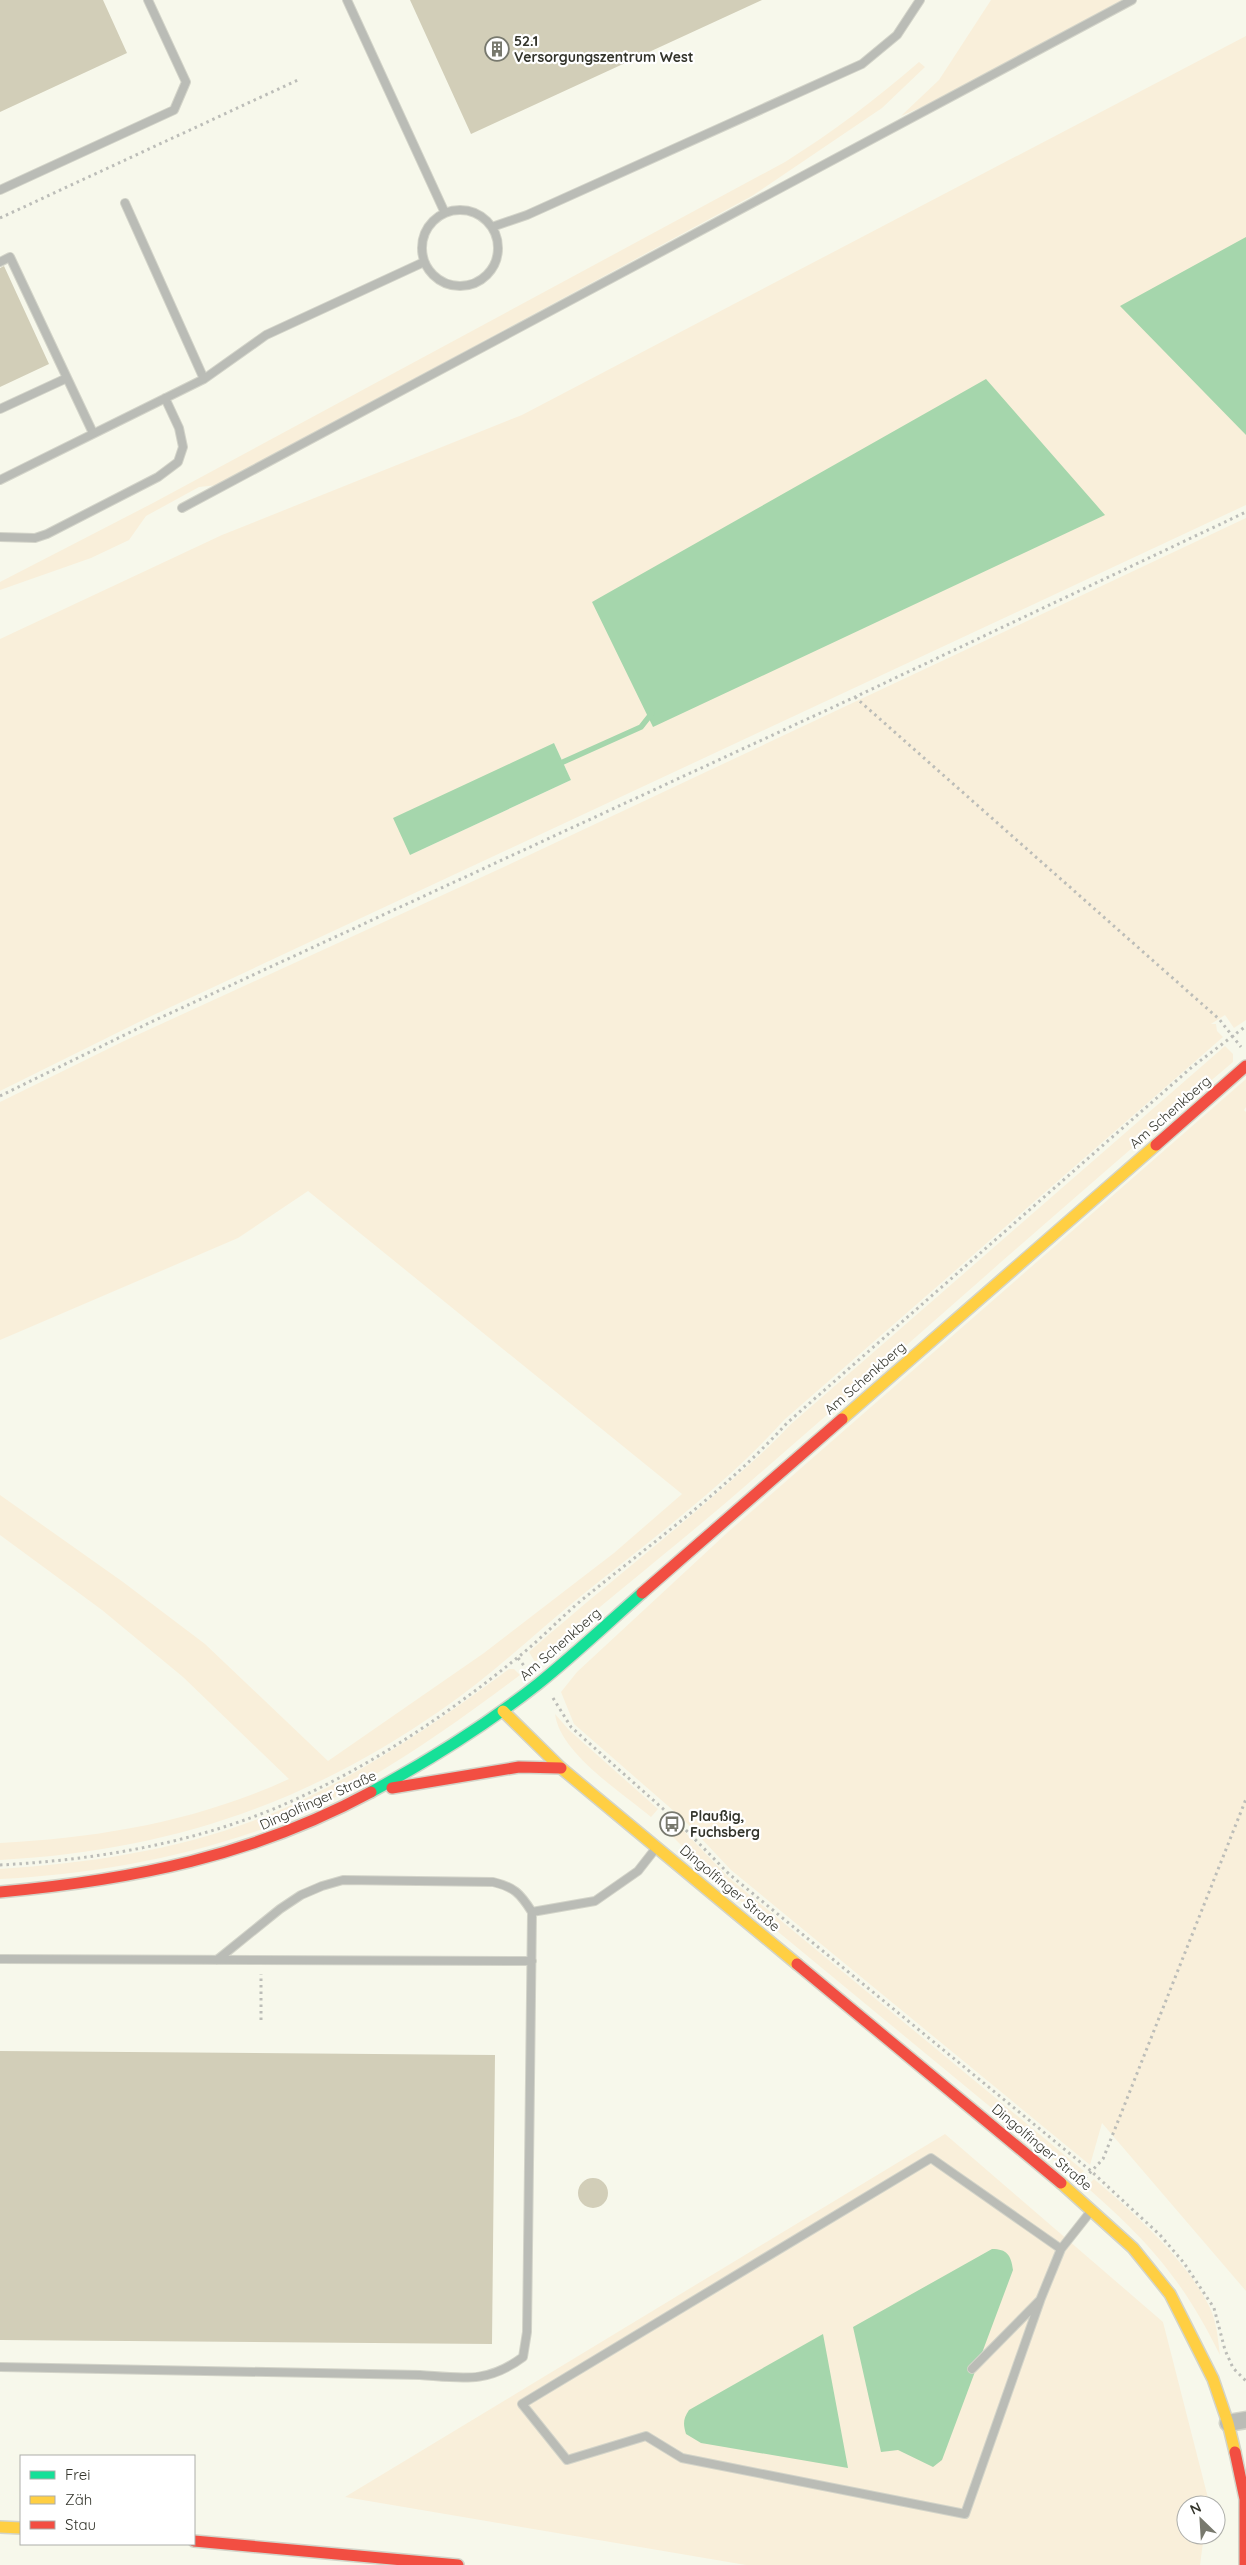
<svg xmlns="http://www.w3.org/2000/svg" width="1246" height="2565" viewBox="0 0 1246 2565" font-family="Quicksand,sans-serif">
<rect width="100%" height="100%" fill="#f7f8eb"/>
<path fill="#f9efda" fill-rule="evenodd" d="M991 0H1123L933 102 901 116 939 80Z
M1246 36V505L145 1019 0 1091V639L222 535 522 415ZM554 743 571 780 410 855Z
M919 62 925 67 882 108 752 196 218 485 199 487 146 516 129 540 91 558 0 590V582L153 503 785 162C833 132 876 99 919 62Z
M1246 518V1020L1234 1028 1225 1015 1211 1024H1216L1217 1031 1223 1037 784 1420C725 1486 650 1540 581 1596 534 1634 491 1676 441 1710 304 1805 167 1851 0 1860V1843C99 1838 198 1821 289 1779L183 1677 102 1610 0 1535V1495L123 1582 205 1644 328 1761 484 1653 614 1553 682 1494 308 1191 238 1238 0 1340V1102L124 1041 506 866Z
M1225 1046 1233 1054V1062C1070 1199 912 1342 751 1481 680 1543 606 1600 535 1662L529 1652C590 1598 654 1548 715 1495 741 1472 767 1450 790 1425Z
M1246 1079V1107L1244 1110 1246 1112V2291L1102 2123 1090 2165 731 1870 683 1819 574 1724 561 1692 577 1672 728 1532Z
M509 1669H514L520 1675C459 1721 398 1764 330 1800 234 1849 107 1874 0 1879V1869C97 1863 198 1847 287 1807 367 1771 439 1721 509 1669Z
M555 1714 569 1730 658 1809 651 1817C621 1792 560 1753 555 1714Z
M680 1827 728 1877 1084 2171 1080 2175H1073L720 1884 672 1836Z
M945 2134 1163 2322 1208 2498 1207 2505H1186V2535H1204L1200 2565H746L345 2497Z
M1094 2179C1135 2214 1188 2261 1211 2310 1217 2324 1218 2341 1220 2355 1184 2282 1151 2244 1090 2190V2183Z"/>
<path fill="#a5d6ac" d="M1246 237V435L1120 306Z
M986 379 1105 515 653 727 592 602Z
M554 743 571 780 410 855 393 818Z
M992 2249C1007 2249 1011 2255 1013 2270L942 2460 933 2467 898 2450 881 2452 853 2327Z
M823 2334 848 2468 701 2443 686 2434C683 2424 683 2419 689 2410Z"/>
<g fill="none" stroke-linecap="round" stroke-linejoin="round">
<path stroke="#a5d6ac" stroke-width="5.5" d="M563 762 641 727 652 713"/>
</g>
<path fill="#d2ceb8" d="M0 0H103L127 53 0 112Z
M410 0H762L471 134Z
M4 266 49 364 0 387V268Z
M0 2051 495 2055 492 2344 0 2340Z
M578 2193a15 15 0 1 1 30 0a15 15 0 1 1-30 0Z"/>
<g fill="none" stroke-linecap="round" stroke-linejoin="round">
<g stroke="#d3d4c9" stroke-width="10">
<path id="lane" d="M347 0 445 213
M0 190 174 110 186 82 148 0
M125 203 204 379
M422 248a38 38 0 1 1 76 0a38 38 0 1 1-76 0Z
M492 227 527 215 862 64 897 35 920 0
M0 262 10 257 93 433
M0 409 67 378
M0 480 204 379 266 335 424 262
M182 508 1132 0
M0 537 35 538 47 534 158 477 178 462 183 447 179 428 165 398
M532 1912 595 1901 638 1871 656 1848
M0 1959 532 1961
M1061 2249 931 2158 522 2404 567 2460 646 2436 682 2458 965 2514 1041 2298 1061 2249 1091 2211
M0 2367 420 2375C462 2378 487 2384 523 2357L527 2332 532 1912C520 1893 514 1887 493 1882L343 1880 322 1886 301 1895 280 1909 217 1960
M972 2369 1040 2300"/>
</g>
<g stroke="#d3d4c9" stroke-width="19">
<path id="street" d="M1228 2423 1246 2420"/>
</g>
<g stroke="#d3d4c9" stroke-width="14">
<path id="fast" d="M371 1792C430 1760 486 1725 538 1684 574 1655 608 1623 642 1593"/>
</g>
<g stroke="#d3d4c9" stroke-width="14">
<path id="slow" d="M842 1419 1156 1145
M503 1711 561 1768 797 1964
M1061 2183 1133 2248 1170 2294 1213 2379 1228 2423 1235 2452
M0 2527 21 2528"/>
</g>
<g stroke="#d3d4c9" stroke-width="14">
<path id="jam" d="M1156 1145 1246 1066
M642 1593 842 1419
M392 1788 519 1767 561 1768
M0 1892C132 1880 253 1856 371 1792
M797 1964 1061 2183
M1235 2452 1245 2499V2565
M194 2541 458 2565"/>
</g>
<path stroke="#bcbdb8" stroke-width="3" stroke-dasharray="2.5 4" stroke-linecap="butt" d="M0 218 300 79
M855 697 1219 1019 1241 1047
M0 1096 149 1023 855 697 1246 512
M518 1658 525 1667
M553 1698 571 1727 679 1823 729 1874 1091 2171 1160 2235 1184 2263 1214 2308 1225 2350 1233 2368 1246 2381
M669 1833 679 1823
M0 1865C96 1860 196 1843 285 1804 368 1768 447 1715 517 1658 540 1640 560 1618 583 1599 652 1543 727 1489 787 1423L1192 1067 1246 1026
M261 2020V1974
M1085 2178 1103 2159 1246 1799"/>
<use href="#lane" stroke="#babcb6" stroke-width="8"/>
<use href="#street" stroke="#babcb6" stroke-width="16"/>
<use href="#fast" stroke="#16e098" stroke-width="11"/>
<use href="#slow" stroke="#ffcf43" stroke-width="11"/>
<use href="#jam" stroke="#f24e42" stroke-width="11"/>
</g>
<defs>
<g id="building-ring" transform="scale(1.25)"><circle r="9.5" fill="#fff" stroke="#78796e" stroke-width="1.5"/><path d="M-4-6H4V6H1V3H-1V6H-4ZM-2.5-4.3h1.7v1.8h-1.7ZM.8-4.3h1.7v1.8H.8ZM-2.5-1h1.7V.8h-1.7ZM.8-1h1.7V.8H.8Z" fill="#78796e"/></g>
<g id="bus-ring" transform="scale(1.25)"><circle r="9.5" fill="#fff" stroke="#78796e" stroke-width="1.5"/><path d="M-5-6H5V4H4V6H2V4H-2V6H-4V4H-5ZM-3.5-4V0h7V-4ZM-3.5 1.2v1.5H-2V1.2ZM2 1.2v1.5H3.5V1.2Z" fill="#78796e"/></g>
</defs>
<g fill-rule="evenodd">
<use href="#building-ring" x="497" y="49"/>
<use href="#bus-ring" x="672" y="1824"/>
</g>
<g text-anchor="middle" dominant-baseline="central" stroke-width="4.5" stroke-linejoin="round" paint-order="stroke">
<g font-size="14" font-weight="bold" fill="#33342b" stroke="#fff" text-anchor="start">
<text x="514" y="41">52.1<tspan x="514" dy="16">Versorgungszentrum West</tspan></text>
<text x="690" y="1816">Plaußig,<tspan x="690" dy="16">Fuchsberg</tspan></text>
</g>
<g font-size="14" fill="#33342b" stroke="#fff">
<text transform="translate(1170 1112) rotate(-41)">Am Schenkberg</text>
<text transform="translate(865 1378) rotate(-41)">Am Schenkberg</text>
<text transform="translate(560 1644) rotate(-41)">Am Schenkberg</text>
<text transform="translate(318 1800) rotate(-24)">Dingolfinger Straße</text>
<text transform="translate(730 1888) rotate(40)">Dingolfinger Straße</text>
<text transform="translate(1042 2147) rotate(40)">Dingolfinger Straße</text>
</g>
</g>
<rect x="20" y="2455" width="175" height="90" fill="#ffffff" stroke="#adaeaa"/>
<rect x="30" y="2471" width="25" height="8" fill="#16e098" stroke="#adaeaa"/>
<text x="65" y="2480" font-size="15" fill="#33342b">Frei</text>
<rect x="30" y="2496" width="25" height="8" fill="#ffcf43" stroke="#adaeaa"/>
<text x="65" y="2505" font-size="15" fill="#33342b">Zäh</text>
<rect x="30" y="2521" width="25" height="8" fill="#f24e42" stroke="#adaeaa"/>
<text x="65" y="2530" font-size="15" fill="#33342b">Stau</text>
<g transform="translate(1201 2520) rotate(335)"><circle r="24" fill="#ffffff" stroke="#adaeaa"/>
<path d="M0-4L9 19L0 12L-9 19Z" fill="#78796e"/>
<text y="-8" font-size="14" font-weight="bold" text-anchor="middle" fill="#33342b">N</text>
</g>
</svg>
